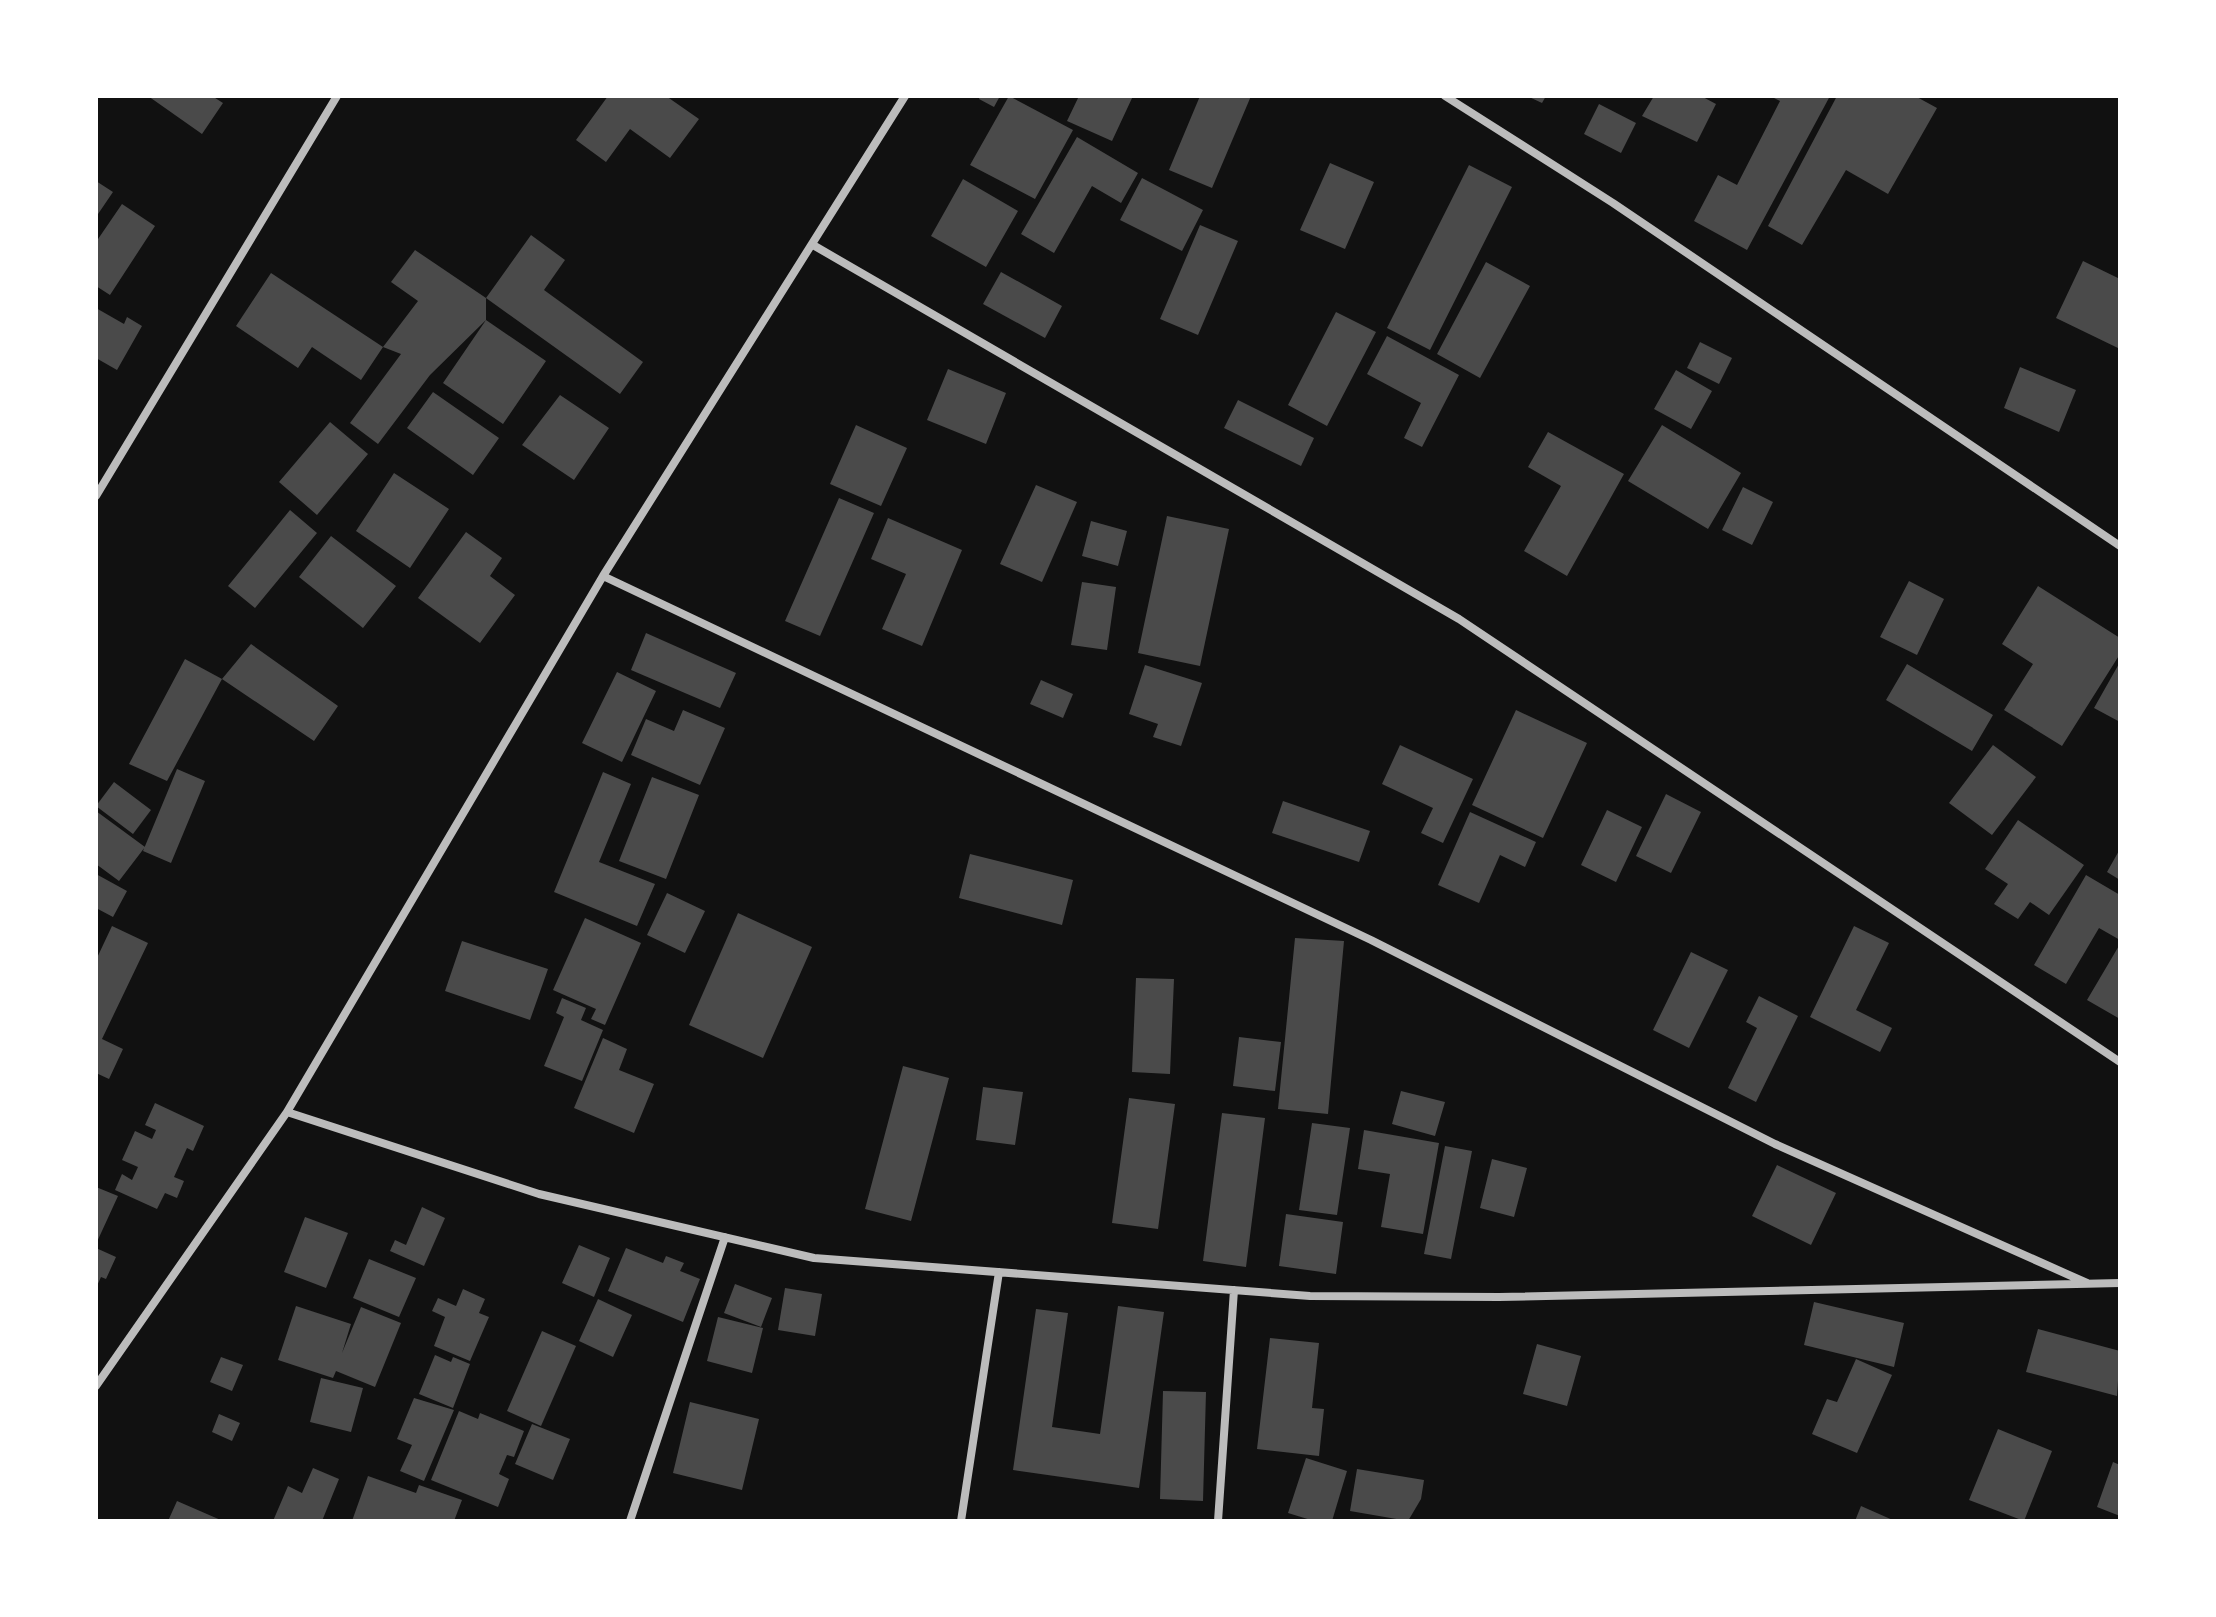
<svg xmlns="http://www.w3.org/2000/svg" width="2216" height="1617" viewBox="0 0 2216 1617" font-family="'IBM Plex Sans',sans-serif">
<rect width="100%" height="100%" fill="#111"/>
<path fill="#4a4a4a" d="M148 96H212L223 103 202 134Z
M608 96H666L699 119 670 158 630 129 606 162 576 140Z
M980 96H1000L994 107 979 99Z
M1009 96 1073 130 1035 199 970 165Z
M1079 96H1133L1112 141 1067 121Z
M1200 96H1251L1212 188 1169 170Z
M1527 96H1546L1542 103Z
M1654 96H1701L1716 104 1697 142 1642 116Z
M1770 96H1830L1747 250 1694 221 1718 175 1737 185 1780 101Z
M1837 96H1915L1937 108 1888 194 1846 170 1802 245 1768 226Z
M1599 104 1636 123 1621 153 1584 134Z
M1077 137 1138 173 1121 203 1092 186 1054 253 1021 234Z
M1330 163 1374 182 1345 249 1300 230Z
M1469 165 1512 187 1430 350 1387 328Z
M1142 178 1203 210 1182 251 1120 220Z
M963 179 1018 211 986 267 931 236Z
M96 181 113 192 96 217Z
M122 204 155 226 110 295 96 286V242Z
M1200 225 1238 241 1198 335 1160 319Z
M531 235 565 260 544 290 643 362 620 394 486 298V320L430 375 378 444 350 423 401 354 383 347 418 301 391 282 415 250 486 298Z
M2083 261 2120 279V349L2056 318Z
M1486 262 1530 286 1480 378 1437 354Z
M1001 272 1062 306 1045 338 983 304Z
M271 273 383 347 361 380 312 347 298 368 236 326Z
M96 308 124 324 127 317 142 326 117 370 96 358Z
M1336 312 1376 332 1327 426 1288 405Z
M486 320 546 361 503 424 443 383Z
M1387 336 1459 375 1422 447 1404 438 1421 403 1367 374Z
M1700 342 1732 358 1719 384 1687 368Z
M2020 367 2076 390 2059 432 2004 408Z
M948 369 1006 393 986 444 927 420Z
M1676 370 1712 391 1691 429 1654 409Z
M433 392 499 438 473 475 407 428Z
M560 395 609 428 574 480 522 445Z
M1238 400 1314 438 1301 466 1224 428Z
M330 422 368 454 317 515 279 482Z
M856 425 907 448 881 506 830 484Z
M1662 425 1741 473 1708 529 1628 481Z
M1548 432 1624 474 1567 576 1524 551 1561 486 1528 467Z
M394 473 449 509 410 568 356 531Z
M1036 485 1077 502 1042 582 1000 564Z
M1743 487 1773 502 1752 545 1722 530Z
M839 498 874 513 820 636 785 621Z
M290 510 317 533 255 608 228 586Z
M1167 516 1229 529 1200 666 1138 653Z
M888 518 962 550 922 646 882 629 906 574 871 559Z
M1091 521 1127 531 1118 566 1082 556Z
M466 532 502 558 490 576 515 595 480 643 418 598Z
M331 536 396 586 363 628 299 577Z
M1909 581 1944 599 1917 655 1880 637Z
M1082 582 1116 587 1107 650 1071 645Z
M2038 586 2120 638V654L2062 746 2004 710 2033 664 2002 644Z
M646 633 736 673 720 708 631 670Z
M251 644 338 706 314 741 222 679 167 781 129 764 185 659 222 679Z
M2120 662V722L2094 708Z
M1907 664 1993 715 1972 751 1886 700Z
M1145 665 1202 683 1181 746 1153 737 1158 724 1129 714Z
M617 672 656 691 622 762 582 743Z
M1041 680 1073 694 1063 718 1030 704Z
M683 710 725 728 700 785 631 755 646 719 674 731Z
M1516 710 1587 743 1543 838 1472 805Z
M1400 745 1473 779 1443 843 1421 833 1433 808 1382 784Z
M1993 745 2036 777 1992 835 1949 803Z
M177 769 205 781 171 863 143 851Z
M603 772 631 784 599 862 655 884 637 926 554 892Z
M652 777 699 795 666 879 619 861Z
M114 782 151 810 133 834 96 806Z
M1666 794 1701 812 1671 873 1636 856Z
M1283 801 1370 831 1359 862 1272 833Z
M1607 810 1642 827 1616 882 1581 865Z
M96 811 145 847 119 881 96 864Z
M1470 812 1536 842 1525 867 1500 855 1479 903 1438 885Z
M2018 820 2084 865 2049 915 2030 902 2018 919 1994 904 2008 884 1985 869Z
M2120 849V880L2107 872Z
M970 854 1073 880 1062 925 959 898Z
M96 874 127 891 113 917 96 908Z
M2086 875 2120 895V940L2099 928 2066 984 2034 965Z
M667 893 705 911 685 953 647 935Z
M738 913 812 947 763 1058 689 1025Z
M585 918 641 943 605 1025 591 1019 596 1009 553 990Z
M112 926 148 943 102 1039 123 1049 109 1079 96 1073V960Z
M1854 926 1889 943 1856 1010 1892 1028 1880 1052 1810 1017Z
M1295 938 1344 941 1328 1114 1278 1109Z
M462 941 548 969 530 1020 445 991Z
M2120 944V1019L2087 1000Z
M1691 952 1728 970 1689 1048 1653 1030Z
M1136 978 1174 979 1170 1074 1132 1072Z
M1759 996 1798 1016 1756 1102 1728 1088 1757 1028 1746 1022Z
M562 998 586 1008 581 1020 603 1030 582 1081 544 1066 564 1017 556 1013Z
M1239 1037 1281 1042 1275 1091 1233 1086Z
M603 1038 627 1049 619 1070 654 1084 634 1133 574 1108Z
M903 1066 949 1078 911 1221 865 1209Z
M983 1087 1023 1092 1015 1145 976 1140Z
M1401 1091 1445 1102 1435 1136 1392 1124Z
M1129 1098 1175 1104 1158 1229 1112 1223Z
M155 1103 204 1126 193 1151 187 1148 174 1177 184 1181 177 1198 165 1193 157 1209 115 1190 122 1174 132 1180 138 1167 122 1160 135 1131 152 1139 156 1130 145 1125Z
M1222 1113 1265 1118 1246 1267 1203 1261Z
M1312 1123 1350 1128 1337 1215 1299 1210Z
M1364 1130 1439 1143 1423 1234 1381 1227 1390 1174 1358 1169Z
M1445 1146 1472 1151 1451 1259 1424 1254Z
M1492 1159 1527 1168 1514 1217 1480 1208Z
M1777 1165 1836 1193 1811 1245 1752 1216Z
M96 1187 118 1196 96 1244Z
M422 1207 445 1218 424 1266 390 1251 395 1240 406 1245Z
M1286 1214 1343 1222 1336 1274 1279 1266Z
M305 1217 348 1233 326 1288 284 1272Z
M579 1245 610 1258 594 1297 562 1283Z
M96 1248 116 1257 106 1279 101 1277 96 1288Z
M626 1248 663 1263 666 1256 684 1263 680 1271 700 1279 683 1322 608 1291Z
M369 1259 416 1278 399 1317 353 1298Z
M735 1284 772 1298 761 1327 724 1313Z
M785 1288 822 1294 815 1336 778 1330Z
M463 1289 485 1299 479 1313 489 1317 470 1361 434 1346 445 1317 432 1311 438 1298 456 1306Z
M598 1299 632 1315 613 1357 579 1341Z
M1814 1302 1904 1323 1894 1367 1804 1345Z
M296 1306 351 1324 342 1353 361 1307 401 1323 375 1387 336 1371 333 1378 278 1360Z
M1118 1306 1164 1312 1139 1488 1013 1470 1036 1309 1068 1313 1052 1427 1100 1434Z
M718 1317 763 1328 752 1373 707 1361Z
M2038 1329 2120 1351 2117 1396 2026 1372Z
M542 1331 576 1346 541 1426 507 1411Z
M1270 1338 1319 1343 1312 1408 1324 1409 1319 1456 1257 1449Z
M1537 1344 1581 1356 1567 1406 1523 1394Z
M435 1355 451 1362 453 1357 470 1364 453 1408 419 1394Z
M221 1357 243 1365 232 1391 210 1382Z
M1856 1359 1892 1375 1857 1453 1812 1434 1827 1399 1837 1402Z
M321 1378 363 1388 351 1432 310 1422Z
M1163 1391 1206 1392 1203 1501 1160 1499Z
M414 1398 454 1410 424 1481 400 1471 412 1445 397 1439Z
M690 1402 759 1419 742 1490 673 1473Z
M459 1411 478 1419 480 1413 524 1431 514 1457 507 1455 499 1474 509 1479 498 1507 431 1480Z
M219 1414 240 1423 232 1441 212 1432Z
M532 1424 570 1439 553 1480 515 1464Z
M1998 1429 2052 1451 2024 1521 1969 1500Z
M1306 1458 1347 1471 1332 1521H1314L1288 1513Z
M2113 1462 2120 1465V1516L2097 1507Z
M313 1468 339 1479 322 1521H273L288 1486 302 1493Z
M1357 1469 1424 1480 1421 1499 1408 1521 1350 1511Z
M368 1476 416 1493 419 1485 462 1500 454 1521H352Z
M177 1501 223 1521H168Z
M1861 1506 1895 1521H1855Z"/>
<g fill="none" stroke-linecap="round" stroke-linejoin="round">
<path stroke="#bcbcbc" stroke-width="8" d="M1445 96 1613 203 2120 546
M813 245 1459 619 2120 1062
M96 496 337 96
M603 576 1371 940 1775 1144 2087 1283
M287 1112 539 1194 814 1258 1310 1296 1499 1297 2120 1283
M96 1386 287 1112 603 576 905 96
M630 1521 725 1237
M961 1521 999 1272
M1218 1521 1234 1290"/>
</g>
<rect width="2216" height="1617" fill="none" stroke="#ffffff" stroke-width="196"/>
</svg>
